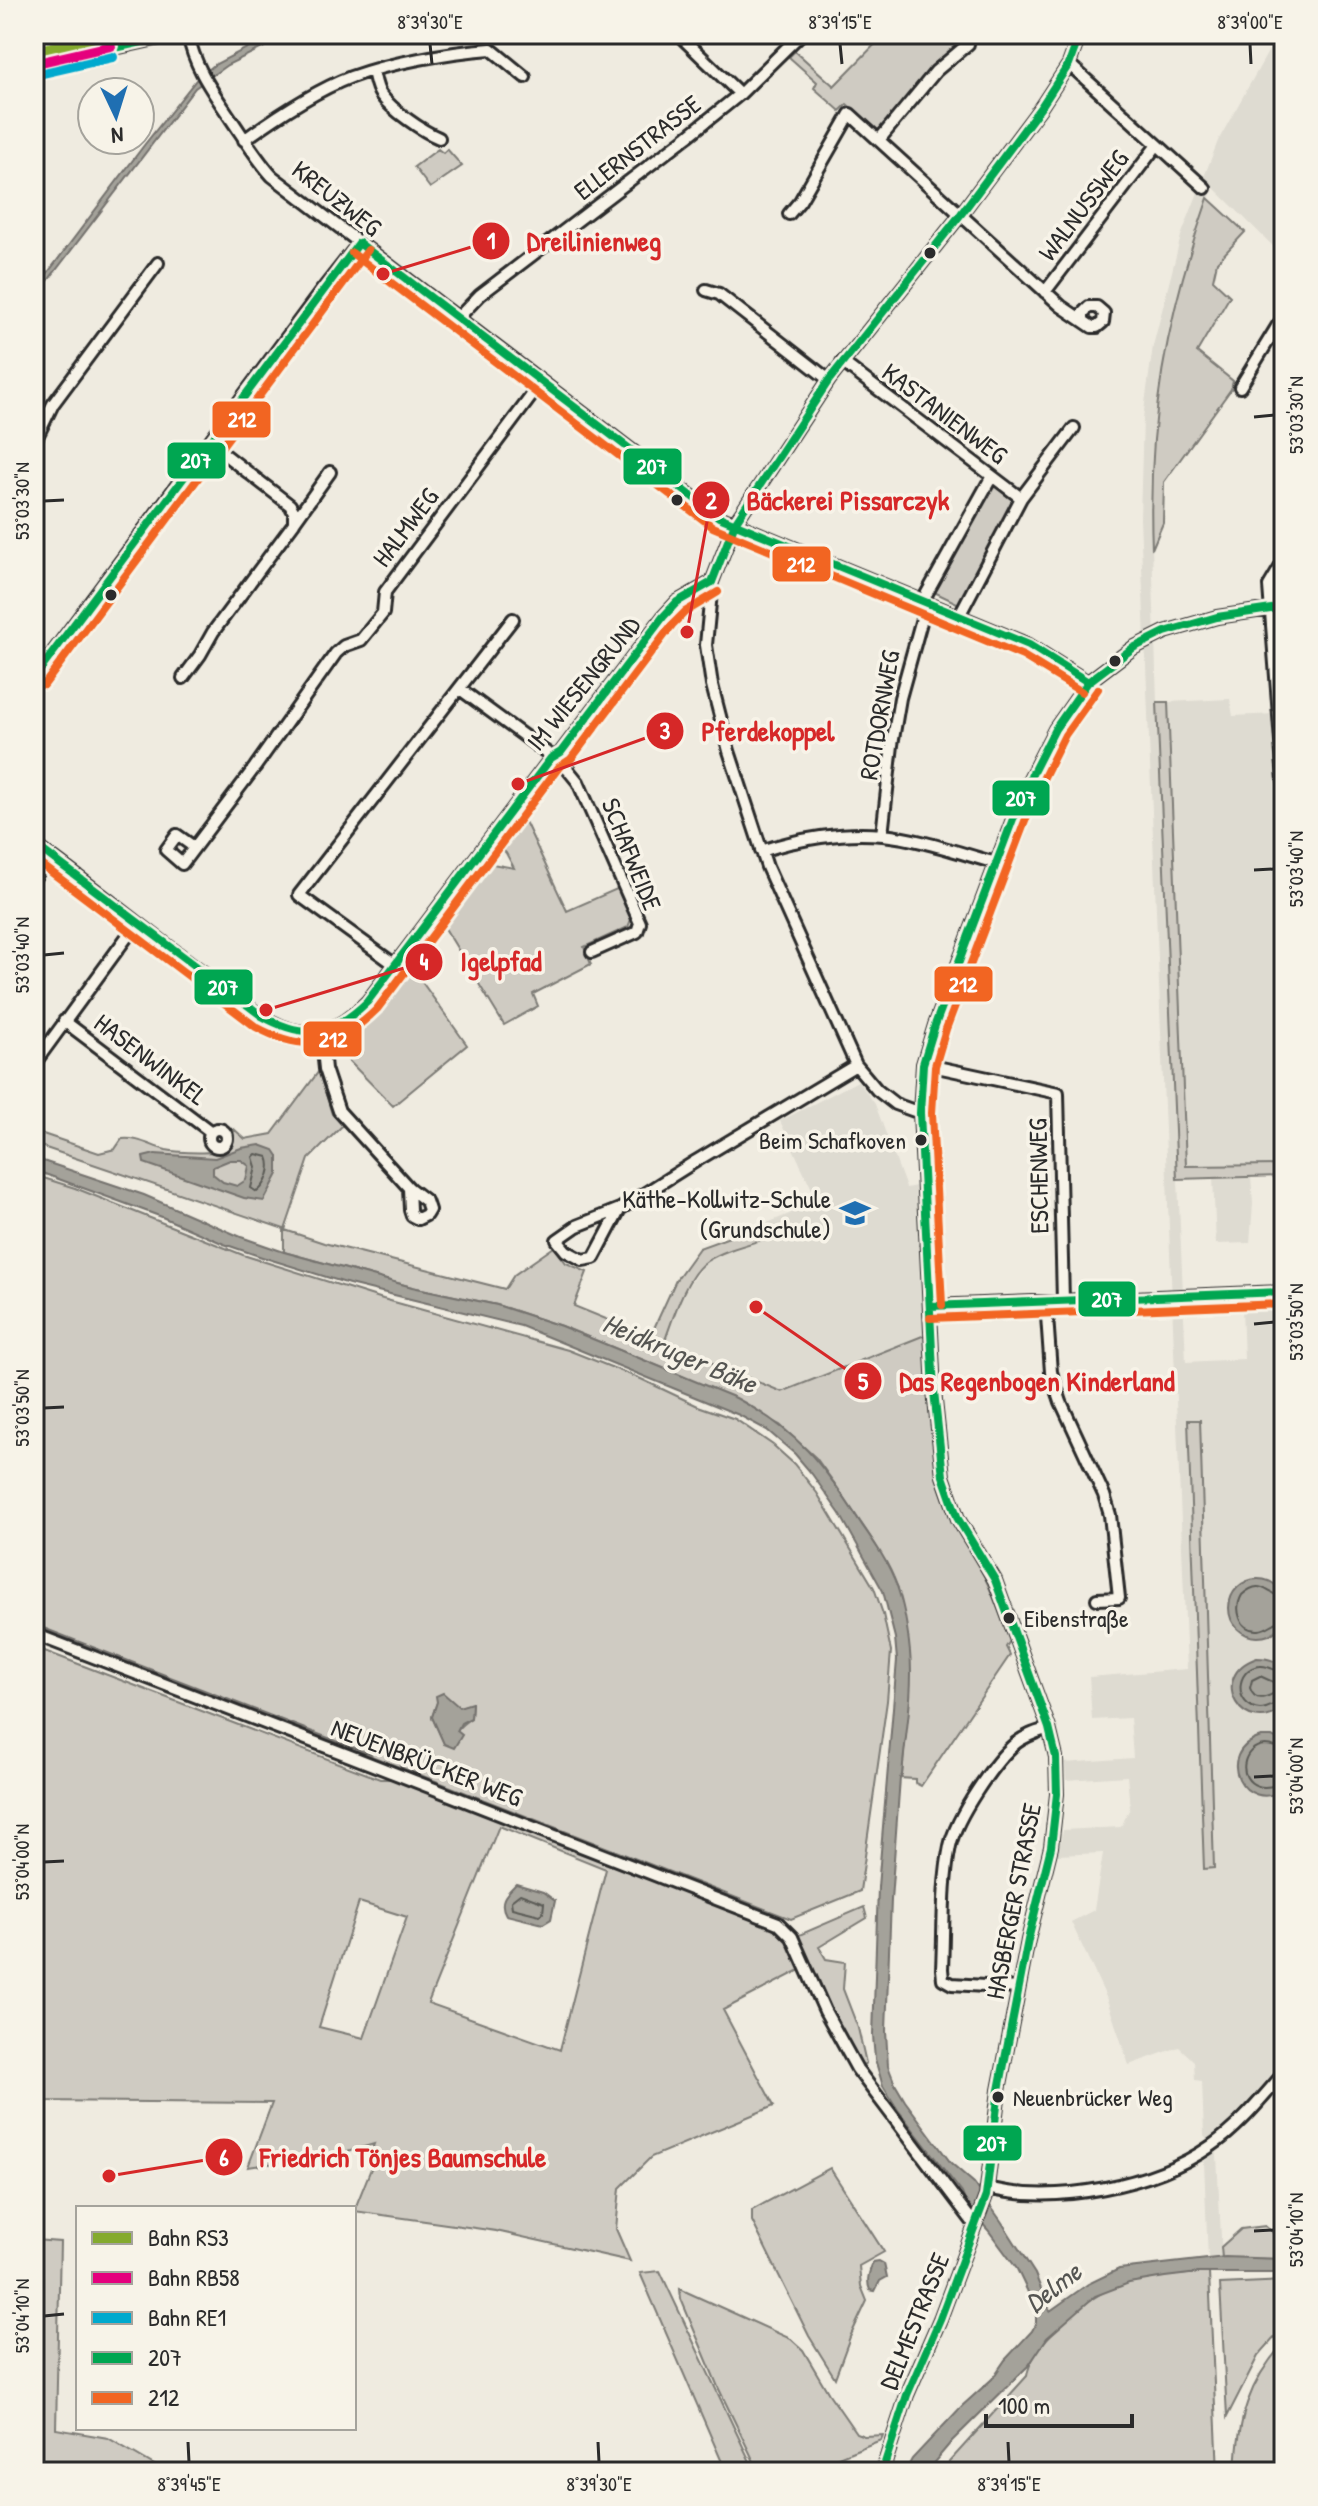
<svg xmlns="http://www.w3.org/2000/svg" width="1318" height="2506" viewBox="0 0 1318 2506" font-family="'Patrick Hand',sans-serif">
<rect width="100%" height="100%" fill="#efebe0"/>
<filter id="ink" filterUnits="userSpaceOnUse"><feTurbulence type="fractalNoise" baseFrequency=".0125" numOctaves="2"/><feDisplacementMap in="SourceGraphic" scale="16" xChannelSelector="R" yChannelSelector="G"/><feConvolveMatrix kernelMatrix="1 2 1 2 8 2 1 2 1" color-interpolation-filters="sRGB"/></filter>
<g filter="url(#ink)">
<path fill="#dedbd1" fill-rule="evenodd" d="M34 34H151L34 59Z
M1278 34H1284V257L1213 187 1169 329 1155 417 1150 482 1157 702 1186 1362 1244 1359 1242 1308 1284 1306V1931L1282 1932 1284 1941V2060L1239 2113 1216 2135 1222 2258 1208 2259 1204 2162 1208 2158 1207 2139 1204 2135 1202 2081 1195 2080 1194 2061 1179 2047 1129 2065 1106 1997 1071 1922 1094 1910 1103 1853 1057 1855 1063 1830 1121 1827 1130 1808 1127 1776 1066 1780 1065 1763 1133 1758 1130 1718 1092 1720 1089 1677 1187 1669 1140 518 1143 418 1153 346 1181 236 1218 141ZM1188 1420H1200L1214 1868 1204 1869Z
M1284 610V1165L1186 1167 1168 702 1230 699 1233 716 1275 714 1268 613Z
M858 1081 875 1104 906 1188 916 1186 925 1335 782 1392 664 1343 680 1298 704 1263 732 1249 771 1236 765 1224 818 1202 780 1121Z
M1251 1176 1253 1204 1250 1243 1216 1244 1213 1177Z"/>
<path fill="#cfcbc2" stroke="#7d7b76" stroke-width="2" fill-rule="evenodd" d="M885 34H975L933 68 879 132 847 104 840 111 814 88 817 82 789 57 795 51 834 86Z
M438 149 443 153 447 149 462 166 430 188 414 167Z
M1208 198 1245 232 1217 262 1213 280 1230 296 1197 352 1233 381 1231 389 1164 482 1163 523 1152 549C1147 422 1166 317 1208 198Z
M994 484 1015 501 961 605 932 591Z
M1157 702H1168L1186 1166 1284 1165V1176L1177 1179Z
M522 815 567 911 619 888 632 917 628 927 584 947 591 964 533 994 538 1006 504 1025 440 920 487 863 514 868 506 853 500 847Z
M409 964 467 1045 393 1106 343 1055V1051Z
M319 1071 332 1114 343 1125 309 1159 285 1230 324 1243 505 1289 514 1275 554 1247 566 1263 587 1272 574 1306 650 1337 676 1280 699 1248 765 1224 771 1237C750 1244 726 1249 707 1261 686 1274 672 1321 664 1343L782 1392 925 1335 937 1478C947 1514 966 1543 984 1576 994 1596 1002 1620 1010 1641L1006 1647 1010 1655 921 1786 915 1783V1779L900 1778 902 1775 910 1683 898 1588 875 1544 837 1487 816 1458 780 1425 682 1376 561 1326 497 1305 412 1287 284 1252V1229L34 1144V1131L99 1153 115 1149 122 1139C137 1137 151 1146 166 1150 176 1152 222 1155 229 1148 234 1143 233 1136 234 1129L245 1139 272 1134Z
M34 1175 75 1188 243 1255 383 1299 568 1350 641 1379 698 1406 735 1419 773 1445 794 1464 817 1493 874 1588 883 1614 891 1651 887 1701 860 1891 791 1919 34 1625ZM437 1702 453 1704 459 1707 472 1704 471 1718C460 1724 453 1735 444 1743L432 1717Z
M1188 1420H1200L1214 1868 1204 1869Z
M34 1647 380 1779H397L764 1923 787 1937 802 1969 723 2010 774 2106 651 2157 620 2188 616 2229 630 2261 496 2231 354 2211 372 2166 370 2156 374 2144 344 2153 248 2167 272 2103 34 2101ZM499 1826 606 1869 560 2050 428 2003ZM359 1902 407 1917 364 2038 319 2027Z
M864 1907 867 1918 819 1947 826 1959 845 1962 843 1989 858 2028 866 2063 861 2066C838 2025 810 1982 799 1935Z
M830 2168 884 2252 859 2266 861 2286 867 2301 850 2337 835 2378 809 2336 752 2221V2210Z
M1265 2226 1277 2236 1284 2235V2259L1222 2258 1221 2247 1241 2229Z
M34 2240 60 2242 56 2429 108 2438 166 2472H34Z
M660 2271 755 2472H719L722 2462 640 2273Z
M1198 2273H1209L1218 2472H940L1027 2376C1031 2345 1083 2300 1112 2288 1138 2277 1170 2276 1198 2273Z
M1284 2281V2327L1258 2356 1227 2417 1220 2284Z
M680 2289 791 2339 803 2350 829 2394 856 2433 864 2436 883 2435 881 2440 836 2458 810 2472H759L718 2387 681 2299Z
M1284 2343V2472H1236C1238 2420 1248 2382 1284 2343Z"/>
<path fill="#a4a29a" stroke="#74726e" stroke-width="2" fill-rule="evenodd" d="M274 34H291L227 65 195 88 34 299V291L145 144 196 80 214 65Z
M260 1145 274 1150 278 1156V1174L264 1201 244 1198 144 1163 143 1157 155 1154 215 1158 241 1148ZM230 1160H241L249 1166 246 1180 237 1186 223 1182 213 1174V1167Z
M34 1158 144 1195 241 1237 284 1252 412 1287 497 1305 561 1326 736 1398C798 1431 823 1464 860 1522 874 1542 889 1563 897 1586 904 1606 908 1631 910 1652 914 1692 905 1736 902 1775L900 1778 891 1900 886 2031 888 2066 895 2084 905 2101 951 2163 974 2183 1001 2221 1035 2274 1050 2311 1088 2284 1119 2269 1225 2257 1284 2259V2273H1198L1165 2277 1129 2283 1095 2296 1047 2338 1029 2365 952 2441 926 2472H905L912 2459 962 2406 992 2379 1005 2360 1032 2331 1036 2323V2316L1027 2290 1017 2269 988 2230 967 2206 962 2193 898 2110 883 2086 875 2059 873 2036 878 1887 897 1660 895 1638 883 1591 840 1514 812 1474 795 1454 767 1430 739 1415 521 1326 349 1284 262 1257 224 1244 162 1217 34 1170Z
M1229 1608a29 29 0 1 1 58 0a29 29 0 1 1-58 0Z
M1257 1658C1268 1658 1276 1660 1284 1669V1707C1245 1742 1204 1676 1257 1658Z
M443 1693 459 1707 472 1703 471 1718 461 1723 457 1731 462 1735 454 1748 444 1744 432 1717 437 1702 436 1696Z
M1261 1737H1272L1284 1743V1789C1245 1816 1211 1753 1261 1737Z
M516 1884 543 1892 555 1901 551 1919 543 1924 506 1915C498 1901 506 1894 516 1884Z
M879 2261 884 2264 887 2277 880 2281 875 2291 870 2290C866 2281 869 2272 873 2262Z"/>
<g fill="none" stroke-linecap="round" stroke-linejoin="round">
<path stroke="#5b5b57" stroke-width="2" d="M256 1154 268 1157C273 1168 267 1184 257 1192L251 1188 256 1167 253 1157Z
M1284 1597C1266 1595 1262 1577 1242 1595 1234 1609 1239 1631 1259 1630 1269 1629 1274 1621 1284 1620
M1284 1673C1275 1672 1270 1665 1260 1666 1234 1668 1234 1707 1260 1709 1270 1709 1275 1702 1284 1701
M1284 1684 1282 1686 1260 1676 1252 1680 1250 1688C1256 1706 1271 1695 1282 1689L1284 1691
M1284 1749C1277 1748 1272 1745 1265 1745 1242 1746 1236 1779 1258 1786 1267 1789 1275 1785 1284 1784
M520 1894 544 1903 543 1913 540 1915 512 1908 511 1901Z"/>
<path stroke="#74726e" stroke-width="3" d="M34 1625 371 1755
M78 1656 372 1771"/>
<g stroke="#2b2b2b" stroke-width="16">
<path id="minor" d="M188 34C194 67 213 92 231 119 244 138 256 158 272 176L719 517 1029 645 1088 682
M678 34 740 94
M1069 64 1205 188
M34 66 178 34
M373 71C375 79 376 88 381 95 392 110 422 131 439 138
M244 140C277 116 314 91 351 77 389 63 450 52 491 49L525 77
M879 140 936 71 968 44
M789 214 800 201 850 114 1061 306 1092 327H1097L1103 322 1104 313 1097 307H1089L1083 313V320
M706 290 719 294 829 380
M1045 292 1157 145
M457 319 480 295 688 136 740 94 801 34
M842 362 1021 498
M1240 387 1278 325 1284 319
M34 443 53 404 158 263
M295 521 330 472
M1284 561 1269 586 1284 781
M922 602 992 476
M959 616 1021 498 1074 428
M34 678 319 294 359 243
M183 678 200 655 213 632 294 523V512L290 505 210 443
M460 689 565 766 578 782 640 923 637 932 592 952
M882 835 892 745 900 698 926 604
M34 844C90 885 144 928 200 970 229 991 267 1028 303 1032 330 1034 349 1020 367 1002L551 758 561 752 663 617 677 602 712 582
M194 847 177 835 166 850 182 864 255 767 336 653 344 646 361 640 383 613 385 592 541 383
M761 851C798 839 843 831 883 835 921 839 959 853 996 863
M34 878 50 856
M394 964 299 895 513 619
M64 1021 211 1132
M321 1031 325 1069 339 1111 409 1188 410 1210 412 1216 418 1219 426 1215 429 1210 426 1201 409 1188
M34 1064 137 923
M923 1064 1058 1093 1063 1301
M920 1113 895 1104 877 1090 856 1065 767 867 729 751 712 685 706 645 712 582 735 523 829 380 961 214 1041 107 1069 64 1080 34
M209 1138a9 9 0 1 1 18 0a9 9 0 1 1-18 0Z
M620 1209 577 1226 557 1240 566 1251 583 1260 594 1258 620 1209 696 1161 856 1065
M1046 1302 1051 1372 1061 1402 1104 1495 1110 1515 1119 1598 1097 1599
M930 1306 1284 1292
M34 1634C282 1730 531 1825 778 1923L792 1937 825 2011 857 2069 975 2225
M1018 1988 952 1984 943 1979 942 1969C944 1928 942 1885 950 1846 956 1818 994 1761 1016 1743 1026 1735 1037 1732 1049 1728
M988 2188C1055 2205 1154 2186 1211 2146 1239 2127 1262 2098 1284 2073
M882 2472 907 2395 940 2319 986 2196 999 2090 1028 1940 1051 1847 1057 1794 1056 1757 1049 1728 995 1580 958 1519 943 1476 934 1391 920 1113 923 1064 935 1025 1024 790 1055 729 1088 682 1133 648 1165 632 1217 617 1284 607"/>
</g>
<use href="#minor" stroke="#f7f3e8" stroke-width="10"/>
<g stroke="#f7f3e8" stroke-width="14">
<path id="bus-1" d="M34 66 178 34
M359 243 719 517 1029 645 1088 682
M712 582 735 523 829 380 961 214 1041 107 1069 64 1080 34
M34 678 359 243
M34 844 262 1016C305 1040 332 1036 367 1002L551 758 561 752 663 617 677 602 712 582
M930 1306 1284 1292
M882 2472 907 2395 940 2319 986 2196 999 2090 1028 1940 1051 1847 1057 1794 1056 1757 1049 1728 995 1580 958 1519 943 1476 934 1391 920 1113 923 1064 935 1025 1024 790 1055 729 1088 682 1133 648 1165 632 1217 617 1284 607"/>
</g>
<g stroke="#f7f3e8" stroke-width="14">
<path id="bus-2" d="M352 253 713 527 1023 656 1082 692
M44 685 368 250
M34 859 256 1027C304 1053 338 1048 377 1009L559 767 571 759 672 625 685 612 718 592
M942 1305 932 1113 935 1066 946 1029 1035 795 1065 735 1098 689
M930 1318 1284 1304"/>
</g>
<use href="#bus-1" stroke="#00a651" stroke-width="8"/>
<use href="#bus-2" stroke="#f26522" stroke-width="8"/>
<g stroke="#f7f3e8" stroke-width="16">
<path id="rail-1" d="M34 51 108 34"/>
</g>
<g stroke="#f7f3e8" stroke-width="16">
<path id="rail-2" d="M37 63 111 46"/>
</g>
<g stroke="#f7f3e8" stroke-width="16">
<path id="rail-3" d="M39 74 113 57"/>
</g>
<use href="#rail-1" stroke="#84aa2e" stroke-width="10"/>
<use href="#rail-2" stroke="#e5007d" stroke-width="10"/>
<use href="#rail-3" stroke="#00a9ce" stroke-width="10"/>
</g>
</g>
<path fill="none" stroke="#2b2b2b" stroke-width="3" d="M430 44 432 64M840 44 842 64M1250 44 1251 64M1254 417 1274 415M44 501 64 500M1254 870 1274 869M44 955 64 953M1254 1324 1274 1322M44 1408 64 1407M1254 1777 1274 1776M44 1862 64 1861M1254 2231 1274 2230M44 2316 64 2314M188 2442 189 2462M598 2442 599 2462M1008 2442 1009 2462"/>
<defs>
<g id="school-bare" transform="scale(2.4)"><path d="M0-5L7-2L0 1L-7-2ZM-4 1L0 2.5L4 1V4Q0 6-4 4Z" fill="#1f6fb2" stroke="#f7f3e8" stroke-width="2.5" paint-order="stroke"/></g>
</defs>
<g fill-rule="evenodd">
<use href="#school-bare" x="855" y="1213"/>
</g>
<g fill="#2b2b2b" stroke="#f7f3e8" stroke-width="3">
<circle cx="930" cy="253" r="7"/>
<circle cx="677" cy="500" r="7"/>
<circle cx="111" cy="595" r="7"/>
<circle cx="1115" cy="661" r="7"/>
<circle cx="921" cy="1140" r="7"/>
<circle cx="1009" cy="1618" r="7"/>
<circle cx="998" cy="2097" r="7"/>
</g>
<g text-anchor="middle" dominant-baseline="central" stroke-width="7" stroke-linejoin="round" paint-order="stroke">
<g font-size="24" fill="#2b2b2b" stroke="#f7f3e8" text-anchor="start">
<text x="906" y="1140" text-anchor="end">Beim Schafkoven</text>
<text x="1024" y="1618">Eibenstraße</text>
<text x="1013" y="2097">Neuenbrücker Weg</text>
</g>
<g font-size="26" fill="#2b2b2b" stroke="#f7f3e8">
<text transform="translate(637 147) rotate(-38)">ELLERNSTRASSE</text>
<text transform="translate(337 198) rotate(38)">KREUZWEG</text>
<text transform="translate(1083 205) rotate(-53)">WALNUSSWEG</text>
<text transform="translate(945 413) rotate(37)">KASTANIENWEG</text>
<text transform="translate(405 527) rotate(-53)">HALMWEG</text>
<text transform="translate(583 683) rotate(-51)">IM WIESENGRUND</text>
<text transform="translate(879 715) rotate(-80)">ROTDORNWEG</text>
<text transform="translate(632 854) rotate(68)">SCHAFWEIDE</text>
<text transform="translate(151 1059) rotate(37)">HASENWINKEL</text>
<text transform="translate(1038 1176) rotate(-91)">ESCHENWEG</text>
<text transform="translate(427 1762) rotate(21)">NEUENBRÜCKER WEG</text>
<text transform="translate(1013 1901) rotate(-79)">HASBERGER STRASSE</text>
<text transform="translate(914 2321) rotate(-68)">DELMESTRASSE</text>
</g>
<g font-size="26" fill="#2b2b2b" stroke="#f7f3e8" text-anchor="end">
<text x="831" y="1198">Käthe-Kollwitz-Schule<tspan x="831" dy="30">(Grundschule)</tspan></text>
</g>
<g font-size="28" font-style="italic" fill="#555552" stroke="#f7f3e8">
<text transform="translate(680 1353) rotate(23)">Heidkruger Bäke</text>
<text transform="translate(1053 2287) rotate(-38)">Delme</text>
</g>
</g>
<path fill="none" stroke="#d62828" stroke-width="3" d="M383 274L491 241M687 632L711 500M518 784L665 731M266 1010L424 962M756 1307L863 1381M109 2176L224 2157"/>
<g fill="#d62828" stroke="#f7f3e8" stroke-width="3">
<circle cx="383" cy="274" r="8"/>
<circle cx="687" cy="632" r="8"/>
<circle cx="518" cy="784" r="8"/>
<circle cx="266" cy="1010" r="8"/>
<circle cx="756" cy="1307" r="8"/>
<circle cx="109" cy="2176" r="8"/>
<circle cx="491" cy="241" r="20"/>
<circle cx="711" cy="500" r="20"/>
<circle cx="665" cy="731" r="20"/>
<circle cx="424" cy="962" r="20"/>
<circle cx="863" cy="1381" r="20"/>
<circle cx="224" cy="2157" r="20"/>
</g>
<g font-size="24" text-anchor="middle" font-weight="bold" fill="#fff">
<text x="491" y="249">1</text>
<text x="711" y="509">2</text>
<text x="665" y="739">3</text>
<text x="424" y="970">4</text>
<text x="863" y="1390">5</text>
<text x="224" y="2166">6</text>
</g>
<g font-size="28" text-anchor="middle" font-weight="bold" fill="#d62828" stroke="#f7f3e8" stroke-width="7" stroke-linejoin="round" paint-order="stroke">
<text x="594" y="251">Dreilinienweg</text>
<text x="848" y="510">Bäckerei Pissarczyk</text>
<text x="768" y="741">Pferdekoppel</text>
<text x="501" y="971">Igelpfad</text>
<text x="1037" y="1391">Das Regenbogen Kinderland</text>
<text x="403" y="2167">Friedrich Tönjes Baumschule</text>
</g>
<g stroke="#f7f3e8" stroke-width="3">
<rect x="211" y="400" width="61" height="39" rx="8" fill="#f26522"/>
<rect x="166" y="441" width="61" height="39" rx="8" fill="#00a651"/>
<rect x="622" y="447" width="61" height="39" rx="8" fill="#00a651"/>
<rect x="771" y="545" width="61" height="38" rx="8" fill="#f26522"/>
<rect x="991" y="779" width="60" height="38" rx="8" fill="#00a651"/>
<rect x="933" y="965" width="61" height="38" rx="8" fill="#f26522"/>
<rect x="193" y="968" width="61" height="38" rx="8" fill="#00a651"/>
<rect x="302" y="1020" width="61" height="38" rx="8" fill="#f26522"/>
<rect x="1077" y="1280" width="60" height="38" rx="8" fill="#00a651"/>
<rect x="962" y="2124" width="61" height="38" rx="8" fill="#00a651"/>
</g>
<g font-size="22" text-anchor="middle" font-weight="bold" fill="#fff">
<text x="242" y="427">212</text>
<text x="196" y="468">207</text>
<text x="652" y="474">207</text>
<text x="801" y="572">212</text>
<text x="1021" y="806">207</text>
<text x="963" y="992">212</text>
<text x="223" y="995">207</text>
<text x="333" y="1047">212</text>
<text x="1107" y="1307">207</text>
<text x="992" y="2151">207</text>
</g>
<rect width="1318" height="2506" fill="none" stroke="#f7f3e8" stroke-width="88"/>
<rect x="76" y="2206" width="280" height="224" fill="#f7f3e8" stroke="#a5a39c" stroke-width="2"/>
<rect x="92" y="2232" width="40" height="12" fill="#84aa2e" stroke="#a5a39c" stroke-width="2"/>
<text x="148" y="2246" font-size="24" fill="#2b2b2b">Bahn RS3</text>
<rect x="92" y="2272" width="40" height="12" fill="#e5007d" stroke="#a5a39c" stroke-width="2"/>
<text x="148" y="2286" font-size="24" fill="#2b2b2b">Bahn RB58</text>
<rect x="92" y="2312" width="40" height="12" fill="#00a9ce" stroke="#a5a39c" stroke-width="2"/>
<text x="148" y="2326" font-size="24" fill="#2b2b2b">Bahn RE1</text>
<rect x="92" y="2352" width="40" height="12" fill="#00a651" stroke="#a5a39c" stroke-width="2"/>
<text x="148" y="2366" font-size="24" fill="#2b2b2b">207</text>
<rect x="92" y="2392" width="40" height="12" fill="#f26522" stroke="#a5a39c" stroke-width="2"/>
<text x="148" y="2406" font-size="24" fill="#2b2b2b">212</text>
<g transform="translate(116 116) rotate(176)"><circle r="38" fill="#f7f3e8" stroke="#a5a39c" stroke-width="2"/>
<path d="M0-6L14 30L0 20L-14 30Z" fill="#1f6fb2"/>
<text y="-12" font-size="22" font-weight="bold" text-anchor="middle" fill="#2b2b2b">N</text>
</g>
<path d="M986 2414v12h146v-12" fill="none" stroke="#2b2b2b" stroke-width="4"/>
<text x="998" y="2414" font-size="24" fill="#2b2b2b" stroke="#f7f3e8" stroke-width="6" paint-order="stroke">100 m</text>
<rect x="44" y="44" width="1230" height="2418" fill="none" stroke="#2b2b2b" stroke-width="3"/>
<g font-size="20" text-anchor="middle" fill="#2b2b2b">
<text x="430" y="29">8°39'30"E</text>
<text x="840" y="29">8°39'15"E</text>
<text x="1250" y="29">8°39'00"E</text>
<text transform="translate(1296 415) rotate(-90)" y="7">53°03'30"N</text>
<text transform="translate(22 501) rotate(-90)" y="7">53°03'30"N</text>
<text transform="translate(1296 869) rotate(-90)" y="7">53°03'40"N</text>
<text transform="translate(22 955) rotate(-90)" y="7">53°03'40"N</text>
<text transform="translate(1296 1322) rotate(-90)" y="7">53°03'50"N</text>
<text transform="translate(22 1408) rotate(-90)" y="7">53°03'50"N</text>
<text transform="translate(1296 1776) rotate(-90)" y="7">53°04'00"N</text>
<text transform="translate(22 1862) rotate(-90)" y="7">53°04'00"N</text>
<text transform="translate(1296 2230) rotate(-90)" y="7">53°04'10"N</text>
<text transform="translate(22 2316) rotate(-90)" y="7">53°04'10"N</text>
<text x="189" y="2491">8°39'45"E</text>
<text x="599" y="2491">8°39'30"E</text>
<text x="1009" y="2491">8°39'15"E</text>
</g>
</svg>
